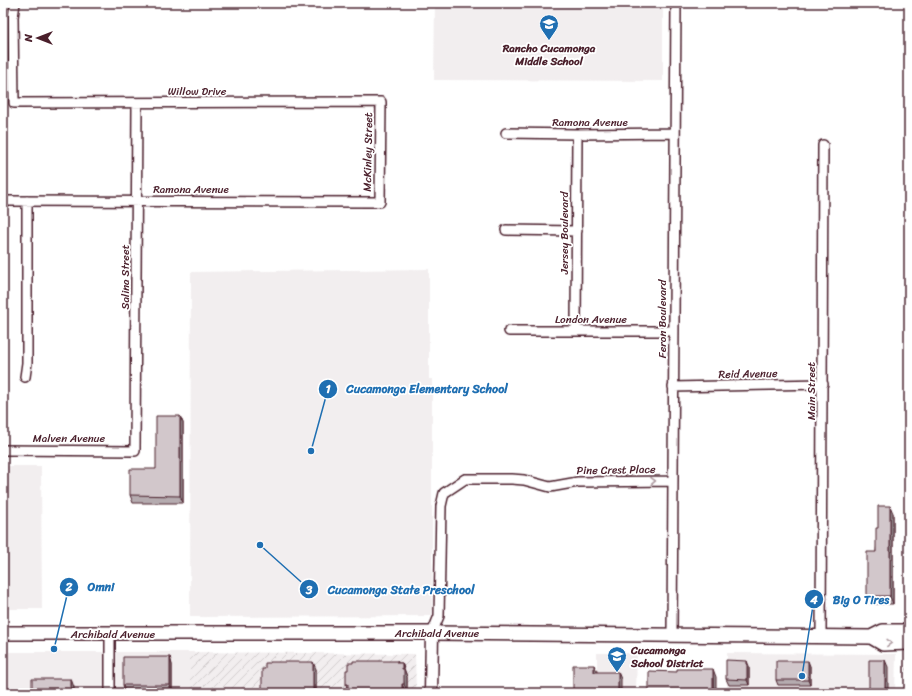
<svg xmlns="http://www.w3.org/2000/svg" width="912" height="696" viewBox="0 0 912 696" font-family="Sriracha,sans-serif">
<defs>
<pattern id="industrial-furrows" width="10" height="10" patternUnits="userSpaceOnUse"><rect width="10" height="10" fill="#f2eeef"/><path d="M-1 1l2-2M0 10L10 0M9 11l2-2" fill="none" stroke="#d1cccd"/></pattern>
</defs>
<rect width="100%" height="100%" fill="#fff"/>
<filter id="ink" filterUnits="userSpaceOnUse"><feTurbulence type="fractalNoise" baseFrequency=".025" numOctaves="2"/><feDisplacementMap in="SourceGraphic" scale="8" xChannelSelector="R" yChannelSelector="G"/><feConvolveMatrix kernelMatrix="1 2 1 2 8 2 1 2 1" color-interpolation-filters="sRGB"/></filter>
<g filter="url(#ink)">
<path fill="#f2eeef" d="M435 3H663V81L434 80Z
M429 269V379H432V616L190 617 191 272Z
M3 466H41L42 609H3Z
M3 652H190V693H3Z
M597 653H637L636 693H597Z
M727 653 896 654 895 693H727Z"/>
<path fill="url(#industrial-furrows)" d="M190 652 415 654 416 693H190Z"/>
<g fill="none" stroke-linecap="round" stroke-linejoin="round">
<g stroke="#4a1f2b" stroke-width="12">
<path id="minor" d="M506 133 577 134 675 133
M3 201 380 202 381 102 14 103 13 17 15 3
M506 230 577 231
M509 331H674
M576 331 577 134
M25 377 27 363V201
M673 387 823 384
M3 450 135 451 137 103
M432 633 439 616 441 506 444 493 465 479H512L524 480 550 487 578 482 673 481
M672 635 676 3
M821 637 823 145
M110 693V634"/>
</g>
<g stroke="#4a1f2b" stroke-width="15">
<path id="tertiary" d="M431 693 432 633"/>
</g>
<g stroke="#4a1f2b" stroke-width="16">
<path id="secondary" d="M3 633H432L871 637 883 631H909
M871 637 883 644 909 643"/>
</g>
<use href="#minor" stroke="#fff" stroke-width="9"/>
<use href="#tertiary" stroke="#fff" stroke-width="12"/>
<use href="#secondary" stroke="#fff" stroke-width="13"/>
<g stroke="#4a1f2b" stroke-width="4">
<path id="rail" d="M908 506 909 516
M909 693V638"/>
</g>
<use href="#rail" stroke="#fff" stroke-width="2.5" stroke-dasharray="8" stroke-linecap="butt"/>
</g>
<path fill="#b5abaf" stroke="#4a1f2b" d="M180 416 183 423V503H133L130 495 156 469Z
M893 513V604H870L867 596 876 552 878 528Z
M170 657 172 665V692H125L123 685Z
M397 661 398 663H402L407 677V691H405V693H348L346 684Z
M749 666V685H729L726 679Z
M810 666V685H778L776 680Z
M316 669V693H263L262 691Z"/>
<path fill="#938b8e" stroke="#4a1f2b" d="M180 416 183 423V503L180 496Z
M890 506 893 513V604L890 596Z
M170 657 172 665V692L170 685Z
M885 660 888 667V693H885Z
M747 661 749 666V685L747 680Z
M808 661 810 666V685L808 680Z
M313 662 316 669V693H313Z
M402 663 407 677V691L404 684 402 669Z
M594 665 597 671V679L594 672Z
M713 669 716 677V693H713Z
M618 672 621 679V693H618Z
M71 679 74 687V693H71Z
M402 684 405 691V693H403L402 691Z"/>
<path fill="#d2c7cb" stroke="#4a1f2b" d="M156 416H180V496L130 495V469H156Z
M878 506H890V596H867V552H876V528H878Z
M123 657H170V685H123Z
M726 660 747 661V680L726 679Z
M869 660H885V693H869Z
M353 661H397V663H402V669H404V684H402V691H397V692H353V691H348V684H346V670H348V663H353Z
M776 661H808V680H776Z
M270 662H313V691H262V669H265V663H270Z
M573 665H594V672H618V693H573Z
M677 669H713V693H649V671L677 672Z
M32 679H71V693H32Z"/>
<defs><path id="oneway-chevron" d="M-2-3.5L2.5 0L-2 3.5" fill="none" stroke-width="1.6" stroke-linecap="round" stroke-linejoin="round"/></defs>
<g stroke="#ae9aa0">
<use href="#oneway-chevron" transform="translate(653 481) rotate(-1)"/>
<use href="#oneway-chevron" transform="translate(889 643) rotate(2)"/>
</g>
</g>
<defs>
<g id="school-pin" transform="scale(1)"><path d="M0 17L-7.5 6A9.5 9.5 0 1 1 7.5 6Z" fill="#1f6fb2" stroke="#fff"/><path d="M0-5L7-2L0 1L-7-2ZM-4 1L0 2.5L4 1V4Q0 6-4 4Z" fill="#fff"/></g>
</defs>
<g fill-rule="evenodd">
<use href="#school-pin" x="549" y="24"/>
<use href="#school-pin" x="617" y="656"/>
</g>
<g text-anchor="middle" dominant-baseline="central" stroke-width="3.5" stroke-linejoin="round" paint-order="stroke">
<g font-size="11" font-weight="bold" fill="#4a1f2b" stroke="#fff">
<text x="549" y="48">Rancho Cucamonga<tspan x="549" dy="13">Middle School</tspan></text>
<text x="631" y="650" text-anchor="start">Cucamonga<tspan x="631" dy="13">School District</tspan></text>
</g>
<g font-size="11" fill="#4a1f2b" stroke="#fff">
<text x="197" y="91">Willow Drive</text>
<text x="590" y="122">Ramona Avenue</text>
<text transform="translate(368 152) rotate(-89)">McKinley Street</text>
<text x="191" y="189">Ramona Avenue</text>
<text transform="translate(564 233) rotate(-90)">Jersey Boulevard</text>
<text transform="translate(125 277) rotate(-90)">Salina Street</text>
<text x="591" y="319">London Avenue</text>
<text transform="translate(662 319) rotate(-90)">Feron Boulevard</text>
<text transform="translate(748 374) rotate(-1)">Reid Avenue</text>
<text transform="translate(811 391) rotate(-90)">Main Street</text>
<text x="69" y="438">Malven Avenue</text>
<text transform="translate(616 470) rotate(-1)">Pine Crest Place</text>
<text x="437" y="633">Archibald Avenue</text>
<text x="113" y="634">Archibald Avenue</text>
</g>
</g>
<path fill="none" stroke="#1f6fb2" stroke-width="1.5" d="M311 451L328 389M54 649L69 587M260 545L309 589M802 676L814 599"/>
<g fill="#1f6fb2" stroke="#fff" stroke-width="1.5">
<circle cx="311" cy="451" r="4"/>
<circle cx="54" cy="649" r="4"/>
<circle cx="260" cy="545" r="4"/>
<circle cx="802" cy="676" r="4"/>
<circle cx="328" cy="389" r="10"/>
<circle cx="69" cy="587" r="10"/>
<circle cx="309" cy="589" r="10"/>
<circle cx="814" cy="599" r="10"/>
</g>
<g font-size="12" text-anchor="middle" font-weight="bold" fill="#fff">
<text x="328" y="393">1</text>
<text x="69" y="591">2</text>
<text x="309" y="594">3</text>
<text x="814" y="604">4</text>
</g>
<g font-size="12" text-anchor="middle" font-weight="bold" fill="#1f6fb2" stroke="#fff" stroke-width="3.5" stroke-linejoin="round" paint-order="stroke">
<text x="427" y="393">Cucamonga Elementary School</text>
<text x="101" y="591">Omni</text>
<text x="401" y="594">Cucamonga State Preschool</text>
<text x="861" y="604">Big O Tires</text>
</g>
<rect width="912" height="696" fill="none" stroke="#fff" stroke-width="16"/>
<rect x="8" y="8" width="896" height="680" fill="none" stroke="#4a1f2b" stroke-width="1.5" filter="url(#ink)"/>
<g transform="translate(38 38) rotate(270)" stroke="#ffffff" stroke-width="3" paint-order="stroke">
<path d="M0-3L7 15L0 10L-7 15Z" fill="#4a1f2b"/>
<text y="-6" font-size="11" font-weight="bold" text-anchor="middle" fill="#4a1f2b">N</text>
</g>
</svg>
